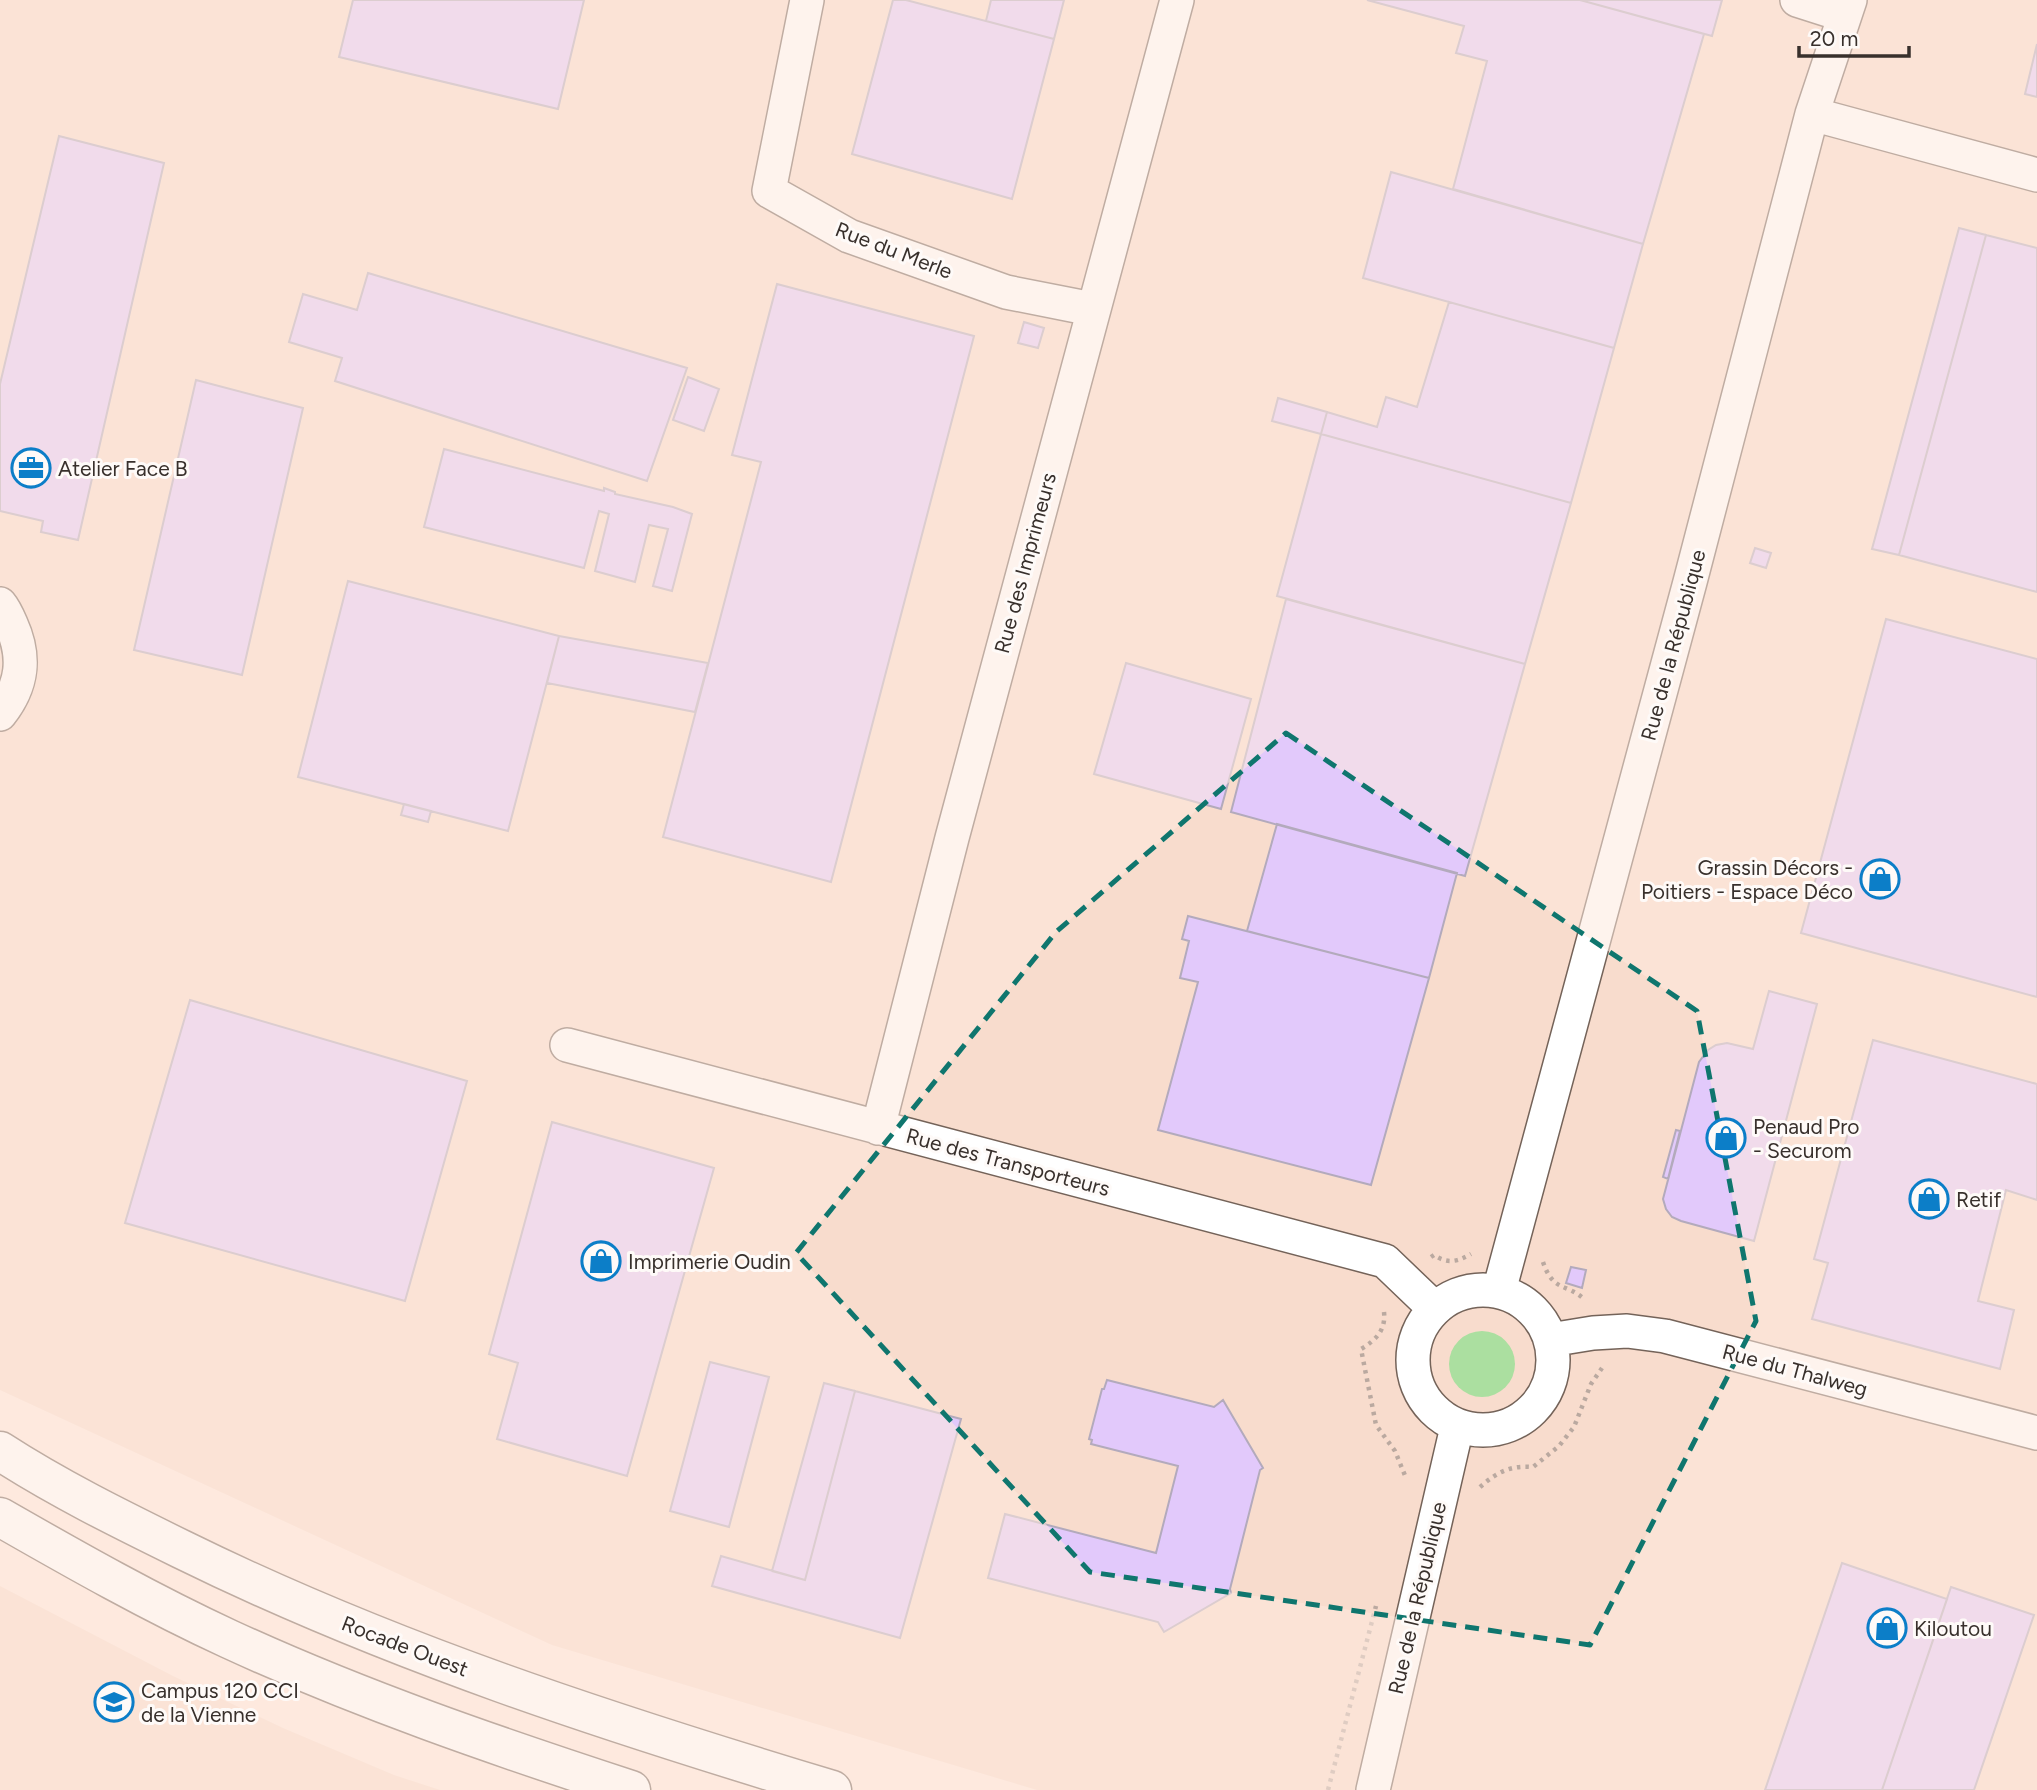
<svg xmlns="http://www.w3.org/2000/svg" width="2037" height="1790" viewBox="0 0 2037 1790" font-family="Figtree,sans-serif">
<rect width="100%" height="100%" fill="#fee9de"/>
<path fill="#f8dccd" d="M0 0H2037V1790H1037L552 1645 0 1390Z
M0 1586 173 1676 283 1728 394 1775 440 1790H0Z"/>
<path fill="#abdfa0" d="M1449 1364a33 33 0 1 1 66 0a33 33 0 1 1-66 0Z"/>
<path fill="#e2c9fb" stroke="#b3aabc" stroke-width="2" d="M353 0H584L558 109 339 57Z
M893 0H906L1054 39 1012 199 852 154Z
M991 0H1064L1054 39 986 21Z
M1367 0H1580L1704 34 1643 244 1453 189 1487 61 1456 53 1464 26Z
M1580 0H1722L1712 36Z
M2037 44V97L2025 94Z
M59 136 164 163 78 540 41 532 43 521 0 511V384Z
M1391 172 1643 244 1614 348 1363 278Z
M1959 228 1986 235 1899 555 1872 549Z
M1986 235 2037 248V592L1899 555Z
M368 273 687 368 647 481 335 381 342 358 289 342 303 294 357 310Z
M777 284 974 336 831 882 663 837 761 462 732 455Z
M1449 302 1614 348 1571 503 1321 434 1327 412 1377 427 1386 397 1417 407Z
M1024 322 1044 328 1038 348 1018 343Z
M688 377 719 389 704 431 673 420Z
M196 380 303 408 242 675 134 650Z
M1278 398 1327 412 1321 434 1272 421Z
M1321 434 1571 503 1525 664 1277 596Z
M444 449 604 491V488L615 492V494L673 507 692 514 672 591 653 586 668 529 649 525 635 582 595 571 609 514 599 511 584 568 424 527Z
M1755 548 1771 553 1766 568 1750 563Z
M348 581 559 636 508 831 298 777Z
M1286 599 1525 664 1465 876 1231 812Z
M1886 619 2037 659V997L1801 933Z
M559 636 708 663 695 712 547 683Z
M1126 663 1251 699 1221 809 1094 774Z
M404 804 431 811 428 822 401 815Z
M1277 824 1457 873 1429 978 1247 931Z
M1188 916 1429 978 1371 1185 1158 1130 1198 982 1180 978 1189 941 1182 939Z
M1769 991 1817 1004 1754 1241 1681 1221 1672 1217 1666 1209 1663 1199 1699 1062 1708 1050 1716 1045 1727 1043 1753 1049Z
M190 1000 467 1081 405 1301 125 1223Z
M1873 1040 2037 1084V1200L2006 1190 1978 1301 2014 1310 2000 1369 1812 1319 1828 1263 1814 1259Z
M552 1122 714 1168 627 1476 497 1439 518 1363 489 1354Z
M1676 1130 1680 1131 1668 1179 1663 1177Z
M1571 1267 1586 1270 1582 1288 1566 1283Z
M710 1362 769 1377 729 1527 670 1511Z
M1107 1380 1214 1407 1223 1400 1263 1468 1260 1470 1230 1589 1231 1593 1164 1632 1158 1622 988 1578 1005 1514 1156 1553 1178 1466 1091 1444 1092 1440 1089 1439 1102 1389H1104Z
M824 1383 855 1391 805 1580 772 1571Z
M855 1391 961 1419 900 1638 712 1586 721 1556 805 1580Z
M1842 1563 1947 1599 1882 1790H1765Z
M1951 1587 2034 1615 1974 1790H1882Z"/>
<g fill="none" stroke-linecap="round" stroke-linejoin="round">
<g stroke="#746359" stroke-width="36">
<path id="minor" d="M807 0 769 191 849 236 1006 292 1092 309
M1797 0 1844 15
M1812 114 2037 175
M0 604C5 610 8 617 11 624 26 657 23 685 0 714
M567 1045 1385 1261 1433 1307
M878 1128 952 838 1177 0
M1413 1360a70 70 0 1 1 140 0a70 70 0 1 1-140 0Z
M1499 1291 1690 582 1812 114 1850 0
M1550 1340 1593 1333 1627 1331 1665 1336 2037 1433
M1373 1790 1457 1427"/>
</g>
<g stroke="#746359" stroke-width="41">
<path id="primary" d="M0 1451C57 1488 120 1519 181 1549 390 1652 610 1723 832 1790
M0 1517C75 1560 151 1603 229 1639 359 1699 496 1746 631 1790"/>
</g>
<path stroke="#baa9a0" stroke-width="4.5" stroke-dasharray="3.5 5" stroke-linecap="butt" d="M1431 1257 1434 1255C1447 1264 1457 1262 1471 1254
M1543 1262C1553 1292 1566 1283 1584 1299
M1384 1312C1386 1330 1376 1340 1361 1349L1376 1425 1395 1451 1406 1478
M1480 1487C1497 1472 1511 1465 1533 1467L1559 1446 1574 1427 1591 1384 1602 1368
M1328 1790 1376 1606"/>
<use href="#minor" stroke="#fff" stroke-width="33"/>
<use href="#primary" stroke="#fff" stroke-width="38"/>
</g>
<path d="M0 0H2037V1790H0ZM1286 733 1697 1011 1756 1321 1590 1645 1090 1572 796 1253 1056 932Z" fill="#fee9de" fill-opacity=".55" fill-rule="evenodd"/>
<path fill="none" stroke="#0f766e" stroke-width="5" stroke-dasharray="14 9" stroke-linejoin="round" d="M1286 733 1697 1011 1756 1321 1590 1645 1090 1572 796 1253 1056 932Z"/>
<defs>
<g id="office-ring" transform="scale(2.0125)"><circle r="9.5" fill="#fefaf8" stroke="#0c7ec8" stroke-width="1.5"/><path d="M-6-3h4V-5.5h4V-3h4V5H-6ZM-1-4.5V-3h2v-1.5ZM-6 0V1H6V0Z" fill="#0c7ec8"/></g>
<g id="shop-ring" transform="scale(2.0125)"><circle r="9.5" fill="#fefaf8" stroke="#0c7ec8" stroke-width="1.5"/><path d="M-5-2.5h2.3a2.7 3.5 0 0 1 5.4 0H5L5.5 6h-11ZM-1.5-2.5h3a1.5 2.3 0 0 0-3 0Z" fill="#0c7ec8"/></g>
<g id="university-ring" transform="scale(2.0125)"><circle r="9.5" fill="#fefaf8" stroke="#0c7ec8" stroke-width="1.5"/><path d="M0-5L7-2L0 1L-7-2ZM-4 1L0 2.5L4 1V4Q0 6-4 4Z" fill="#0c7ec8"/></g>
</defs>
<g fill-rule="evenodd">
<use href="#office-ring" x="31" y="468"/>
<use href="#shop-ring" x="1880" y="879"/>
<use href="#shop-ring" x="1726" y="1138"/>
<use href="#shop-ring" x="1929" y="1199"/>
<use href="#shop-ring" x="601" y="1261"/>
<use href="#shop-ring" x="1887" y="1628"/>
<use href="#university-ring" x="114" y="1702"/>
</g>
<g text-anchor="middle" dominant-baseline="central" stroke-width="6" stroke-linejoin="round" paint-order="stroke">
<g font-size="21" fill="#38302c" stroke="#fefaf8">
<text transform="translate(894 250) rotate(21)">Rue du Merle</text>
<text transform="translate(1025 563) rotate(-75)">Rue des Imprimeurs</text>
<text transform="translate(1673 645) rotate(-75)">Rue de la République</text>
<text transform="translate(1008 1162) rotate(15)">Rue des Transporteurs</text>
<text transform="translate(1795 1370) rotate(15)">Rue du Thalweg</text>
<text transform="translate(1417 1598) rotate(-77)">Rue de la République</text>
<text transform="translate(405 1646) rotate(21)">Rocade Ouest</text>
</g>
<g font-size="21" fill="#38302c" stroke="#fefaf8" text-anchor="start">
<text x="58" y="468">Atelier Face B</text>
<text x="1853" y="867" text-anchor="end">Grassin Décors -<tspan x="1853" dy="24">Poitiers - Espace Déco</tspan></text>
<text x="1753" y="1126">Penaud Pro<tspan x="1753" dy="24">- Securom</tspan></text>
<text x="1956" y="1199">Retif</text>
<text x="628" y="1261">Imprimerie Oudin</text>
<text x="1914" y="1628">Kiloutou</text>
<text x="141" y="1690">Campus 120 CCI<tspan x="141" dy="24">de la Vienne</tspan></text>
</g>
</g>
<path d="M1799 46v10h110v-10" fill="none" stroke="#38302c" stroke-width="3.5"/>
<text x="1810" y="46" font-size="21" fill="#38302c" stroke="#fefaf8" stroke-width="5" paint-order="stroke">20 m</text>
</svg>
